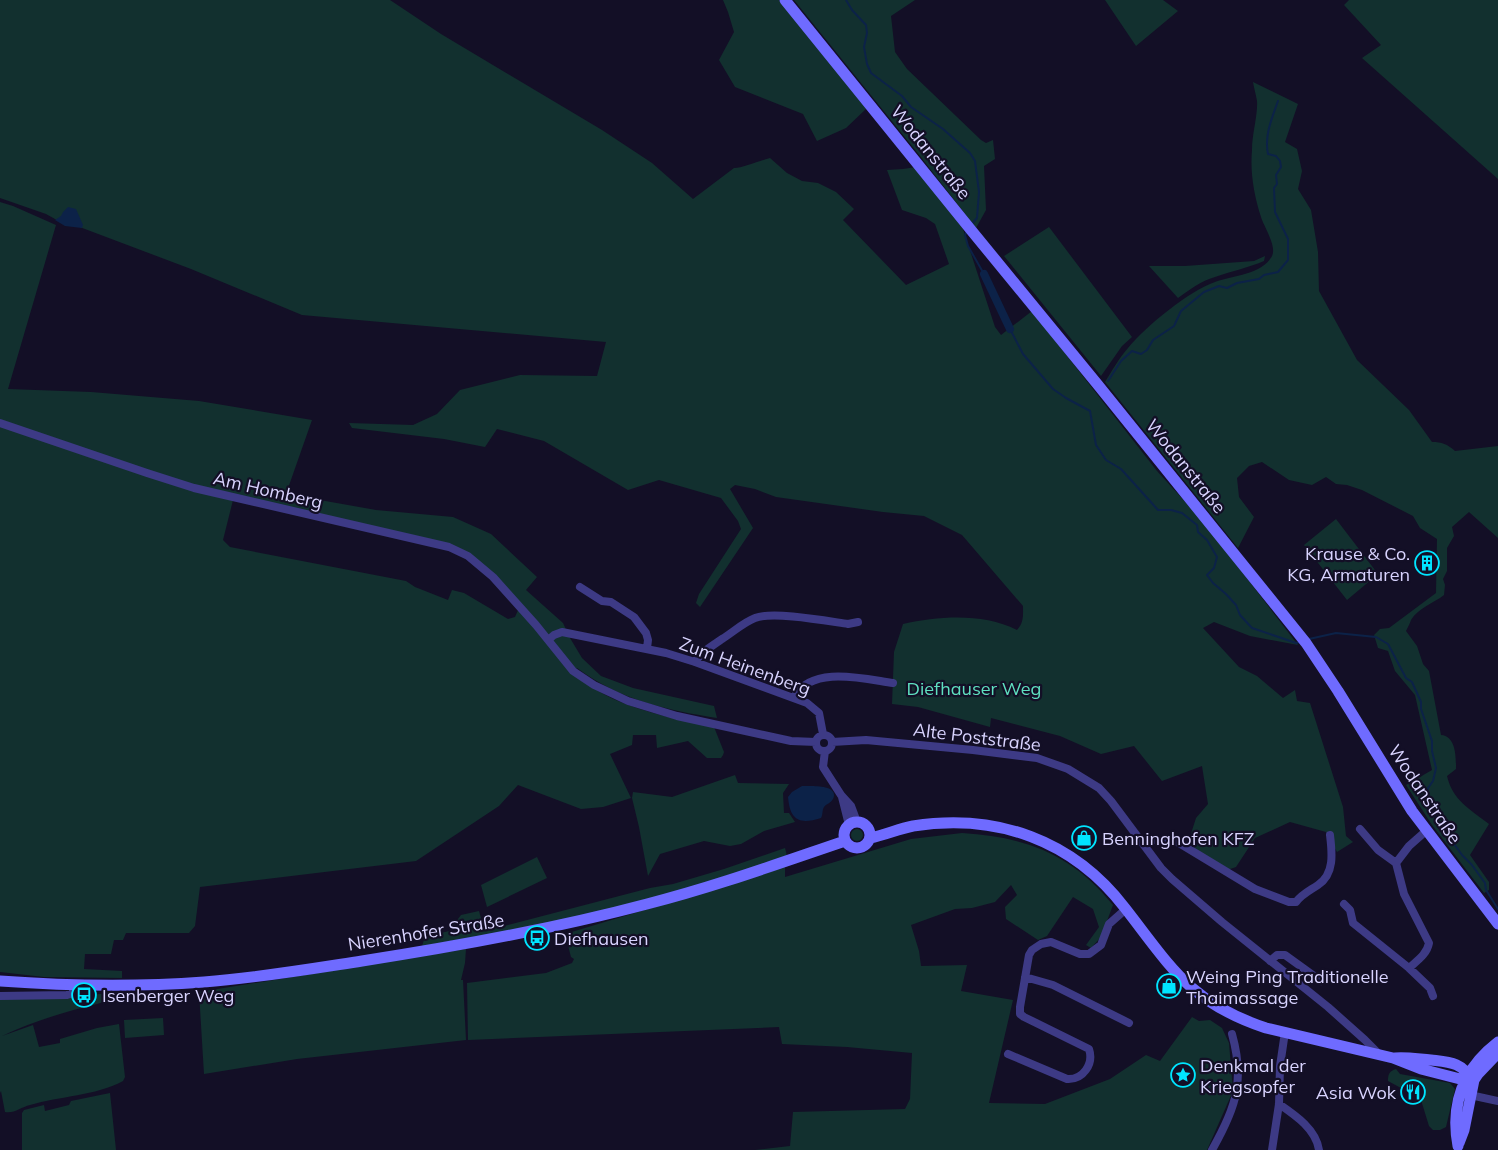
<svg xmlns="http://www.w3.org/2000/svg" width="1498" height="1150" viewBox="0 0 1498 1150" font-family="Mulish,sans-serif">
<rect width="100%" height="100%" fill="#130f26"/>
<path fill="#12302f" d="M0 0H390L441 34 602 130 652 163 693 199 734 168C739 169 762 160 770 158L787 173 802 181 818 183 836 192 854 209 843 220 906 285 949 264 935 224 926 218 902 210 887 170 903 169 916 167 963 229 995 327 1001 335 1032 311 1157 471 1190 507 1220 543 1298 645 1250 636 1214 622 1203 628 1239 667 1257 676 1283 698 1295 690 1297 701 1310 703 1343 807 1346 836 1353 842 1337 852 1326 832 1290 822 1255 838 1236 867 1227 870 1188 843 1196 818 1208 804 1202 766 1162 781 1134 746 1101 754 1060 736 991 718 990 727 918 707 892 704 894 652 903 624C940 616 983 613 1017 630 1024 623 1023 615 1023 606L962 535 924 516 883 512 776 497 755 489 735 485 730 489 753 528 700 607 696 603 699 594 741 529 738 521 721 498 659 480 628 490 544 441 497 429 485 447 444 439 352 428 349 423 413 425 437 414 460 390 520 375 597 376 606 342 302 315 191 269 77 226 64 224 46 214 0 198Z
M723 0H779L867 108 846 128 817 141 803 114 735 87 719 60 734 32 728 12Z
M794 0H915L891 16 895 52 907 69 981 140 986 143 993 140 995 159 984 166 986 210 976 228 920 156Z
M1105 0H1163L1178 11 1136 46Z
M1349 0H1498V179L1362 58 1381 45 1344 5Z
M1253 82 1298 104 1285 142 1297 149 1302 171 1298 189 1311 210 1318 252 1319 291 1357 360 1409 410 1432 442C1442 442 1447 444 1455 451L1498 446V538L1469 512 1452 527 1454 536 1447 548V571L1443 579 1445 585 1444 595C1434 603 1418 608 1411 620 1410 623 1408 627 1406 631L1417 646 1423 664 1429 671 1441 735C1456 736 1456 757 1456 769L1447 776C1453 801 1470 809 1489 824L1470 855 1489 882V890L1484 893 1432 825 1406 785 1432 770 1415 695 1395 671 1388 651 1378 648 1374 635 1380 629 1389 628 1436 593 1437 539 1420 528 1413 516 1362 490 1347 485 1336 484 1326 477 1312 485 1289 480 1262 462 1249 466 1237 478 1239 497 1254 517 1238 548 1105 382C1112 371 1119 358 1128 348 1146 326 1189 291 1215 282 1233 275 1262 275 1272 256 1277 246 1264 227 1261 217 1254 195 1250 173 1252 150 1252 134 1258 115 1257 101 1256 95 1254 88 1253 82Z
M0 202 13 206 56 225 8 389 91 392 199 401 312 420 286 494 376 510 453 517 491 534 537 577 526 590 563 623 570 638 582 658 601 676 633 688 714 706 717 718C666 710 620 700 577 668L573 673C579 677 585 683 592 687 624 709 676 719 714 727L724 752 723 755 721 758H707L688 741 657 748 656 735H633L632 745 610 754 631 798 603 807 581 809 518 785 499 806 416 861 200 887 195 926 189 933H126L123 940H114L111 954H85L84 969 122 971V978L44 977 0 972V426L233 500 223 540 230 547 406 581 415 587 448 600 452 590 464 593 508 619 515 617 519 608 470 554 196 486 0 421Z
M1049 227 1132 337 1122 346 1101 376 1004 256Z
M1265 256 1264 261C1248 268 1231 271 1215 277 1201 281 1189 290 1178 298L1149 266H1185L1254 261Z
M1336 519 1378 574 1347 600 1304 545Z
M735 775 738 783 789 784 783 793 784 813H789L795 822 764 831 741 844 730 846 704 841 660 854 648 876 639 827 632 798 633 792 672 797Z
M851 835a6 6 0 1 1 12 0a6 6 0 1 1-12 0Z
M962 833C1026 837 1072 854 1113 905L1101 937 1091 948 1086 945 1099 927 1093 909 1073 897 1047 936 1038 940 1006 919 1005 907 1017 895 1011 885 995 902 972 908 955 909 911 925 919 951 921 966 967 965 961 991 1013 1000 989 1103 1045 1104 1110 1079 1146 1055 1160 1061 1192 1017 1199 1021 1210 1020 1222 1028 1229 1043 1233 1091 1207 1150H755L790 1146 793 1112 905 1109 910 1099 912 1053 847 1047 782 1044 779 1027 468 1040 467 983 546 973 572 963 574 959 571 957 565 934 714 889 785 866V877L911 839Z
M785 848 787 856 673 893 544 925 422 946 425 937 449 931 461 915 479 911 484 929 500 927 650 888 673 884 724 869Z
M537 857 547 878 487 907 481 885Z
M466 949 465 963 461 980H463L466 1040 297 1059 204 1074 199 992Z
M108 993 115 997C109 998 104 1002 97 1004 67 1011 31 1022 2 1036L33 1025 39 1047 60 1043V1039L97 1028 119 1024 125 1077 123 1081C95 1096 60 1096 30 1105 21 1107 14 1114 5 1112L1 1091 0 1093V999L67 998C81 995 94 995 108 993Z
M163 1018 164 1035 125 1038 124 1020Z
M1396 1069 1400 1074 1450 1083 1455 1089 1446 1127 1440 1130H1433L1429 1126 1421 1100 1424 1091 1411 1084 1401 1088 1388 1081C1388 1075 1389 1071 1396 1069Z
M110 1093 116 1150H22V1113L24 1110 44 1105 45 1111 69 1105 71 1101Z"/>
<path fill="#0c2248" d="M68 207 76 209 83 225 82 228 65 226 55 220 61 216 63 212Z
M802 786C810 786 840 784 833 799 831 803 826 804 824 807 822 810 823 815 821 818 799 825 790 820 788 797L792 792Z"/>
<g fill="none" stroke-linecap="round" stroke-linejoin="round">
<path stroke="#0c2248" stroke-width="2" d="M846 0 852 10 866 25 867 33 864 47 867 64 871 73 902 96 911 107 943 129 970 153 975 161 979 192 977 218 971 225
M967 231 965 235 968 246 984 274
M1010 329 1023 354 1053 389 1066 398 1090 411 1096 445 1106 460 1121 469 1158 510H1171L1182 513 1197 525 1198 532 1207 540 1217 557 1214 568 1207 575 1213 583 1226 594 1236 605 1240 615 1252 628 1296 643 1300 642
M1108 381 1121 361 1132 351 1141 354 1147 350 1153 340 1174 326 1181 311 1204 292 1219 286 1227 288 1237 283 1259 279 1264 275 1278 272 1288 260V239L1275 212 1274 188 1277 184 1276 175 1281 167 1280 161 1276 156 1268 154C1264 136 1272 118 1278 101
M1309 639 1336 633 1376 637 1388 644 1406 678 1412 682 1421 702V709L1432 741V751L1436 768 1433 781 1428 788 1427 800 1432 813 1462 855 1472 865 1485 883 1486 890 1498 909"/>
<path stroke="#0c2248" stroke-width="8" d="M984 274 1010 329"/>
<path stroke="#3d3a85" stroke-width="8" d="M0 423 147 473 194 488 449 547 468 556 493 577 536 625 573 671 594 685 628 701 677 716 791 741 816 742
M580 587 602 601 611 602 634 617 646 633 648 640 647 648
M548 640 554 635 562 632 666 653 695 662 807 703 819 713 823 734
M695 662C701 652 712 646 722 639 732 633 744 622 755 618 773 611 827 621 848 624L858 622
M794 697C812 665 864 679 893 683
M816 743a8 8 0 1 1 16 0a8 8 0 1 1-16 0Z
M832 742 866 740 973 750 1037 758 1068 769 1099 788 1111 801 1161 868 1172 879 1222 922 1328 1007 1365 1040 1379 1054
M825 751 823 767 841 795 851 806 857 822
M842 797 849 825
M1360 829 1378 850 1396 863
M1144 844 1150 840H1174L1255 889 1289 902H1296C1302 894 1309 891 1318 885 1335 874 1332 852 1330 835
M1344 904 1350 910 1353 923 1409 968 1430 988 1433 996
M1270 961 1277 955H1285L1321 981
M1409 968C1418 960 1427 954 1429 943L1404 894 1396 863 1409 846 1426 831
M1025 977 1053 985 1129 1023
M0 996 67 995 73 993V985
M1008 1054 1067 1079C1083 1080 1094 1064 1089 1049L1024 1017 1020 1014V1007L1029 955 1032 950 1041 944 1051 942 1080 954H1089L1101 945 1109 924 1126 909
M1470 1095 1498 1101
M1279 1104C1295 1115 1316 1129 1319 1150
M1212 1150C1221 1134 1233 1110 1236 1093 1240 1074 1237 1052 1232 1034
M1272 1150 1279 1104 1280 1066 1285 1032"/>
<path stroke="#6f6bff" stroke-width="11" d="M785 0 971 230 1098 385 1306 643 1338 691 1412 811 1498 924
M844 835a13 13 0 1 1 26 0a13 13 0 1 1-26 0Z
M870 838C885 835 898 829 913 826 997 813 1073 840 1125 908 1171 967 1190 1003 1266 1028L1393 1058 1421 1069 1464 1080 1478 1074
M0 981C68 986 136 987 204 982 257 978 310 969 362 961 459 946 553 929 647 904 714 887 780 863 845 841
M1395 1058C1407 1057 1418 1059 1431 1060 1447 1062 1464 1062 1470 1080
M1459 1143 1464 1130 1474 1080 1478 1074 1498 1053
M1458 1146C1450 1103 1463 1069 1498 1042"/>
</g>
<defs>
<g id="building-ring" transform="scale(1.25)"><circle r="9.5" fill="#130f26" stroke="#00e5ff" stroke-width="1.5"/><path d="M-4-6H4V6H1V3H-1V6H-4ZM-2.5-4.3h1.7v1.8h-1.7ZM.8-4.3h1.7v1.8H.8ZM-2.5-1h1.7V.8h-1.7ZM.8-1h1.7V.8H.8Z" fill="#00e5ff"/></g>
<g id="shop-ring" transform="scale(1.25)"><circle r="9.5" fill="#130f26" stroke="#00e5ff" stroke-width="1.5"/><path d="M-5-2.5h2.3a2.7 3.5 0 0 1 5.4 0H5L5.5 6h-11ZM-1.5-2.5h3a1.5 2.3 0 0 0-3 0Z" fill="#00e5ff"/></g>
<g id="bus-ring" transform="scale(1.25)"><circle r="9.5" fill="#130f26" stroke="#00e5ff" stroke-width="1.5"/><path d="M-5-6H5V4H4V6H2V4H-2V6H-4V4H-5ZM-3.5-4V0h7V-4ZM-3.5 1.2v1.5H-2V1.2ZM2 1.2v1.5H3.5V1.2Z" fill="#00e5ff"/></g>
<g id="sight-ring" transform="scale(1.25)"><circle r="9.5" fill="#130f26" stroke="#00e5ff" stroke-width="1.5"/><path d="M0-6L1.8-2.2L6-1.7L2.9 1.2L3.7 5.4L0 3.3L-3.7 5.4L-2.9 1.2L-6-1.7L-1.8-2.2Z" fill="#00e5ff"/></g>
<g id="restaurant-ring" transform="scale(1.25)"><circle r="9.5" fill="#130f26" stroke="#00e5ff" stroke-width="1.5"/><path d="M-5-6h1v4h1v-4h1v4h1v-4h1v5L-1.5 .5V6h-2V.5L-5-1ZM5-6V6H3V1.5H1.5Q1.5-4 5-6Z" fill="#00e5ff"/></g>
</defs>
<g fill-rule="evenodd">
<use href="#building-ring" x="1427" y="563"/>
<use href="#shop-ring" x="1084" y="838"/>
<use href="#bus-ring" x="537" y="938"/>
<use href="#shop-ring" x="1169" y="986"/>
<use href="#bus-ring" x="84" y="995"/>
<use href="#sight-ring" x="1183" y="1075"/>
<use href="#restaurant-ring" x="1413" y="1092"/>
</g>
<g text-anchor="middle" dominant-baseline="central" stroke-width="4.5" stroke-linejoin="round" paint-order="stroke">
<g font-size="18" fill="#d9d4ff" stroke="#130f26">
<text transform="translate(931 152) rotate(51)">Wodanstraße</text>
<text transform="translate(1186 466) rotate(51)">Wodanstraße</text>
<text transform="translate(268 490) rotate(13)">Am Homberg</text>
<text transform="translate(745 666) rotate(20)">Zum Heinenberg</text>
<text transform="translate(977 737) rotate(7)">Alte Poststraße</text>
<text transform="translate(1425 794) rotate(56)">Wodanstraße</text>
<text transform="translate(426 932) rotate(-9)">Nierenhofer Straße</text>
</g>
<g font-size="18" fill="#d9d4ff" stroke="#130f26" text-anchor="start">
<text x="1410" y="553" text-anchor="end">Krause &amp; Co.<tspan x="1410" dy="21">KG, Armaturen</tspan></text>
<text x="1102" y="838">Benninghofen KFZ</text>
<text x="554" y="938">Diefhausen</text>
<text x="1186" y="976">Weing Ping Traditionelle<tspan x="1186" dy="21">Thaimassage</tspan></text>
<text x="102" y="995">Isenberger Weg</text>
<text x="1200" y="1065">Denkmal der<tspan x="1200" dy="21">Kriegsopfer</tspan></text>
<text x="1396" y="1092" text-anchor="end">Asia Wok</text>
</g>
<g font-size="18" fill="#5fe0c0" stroke="#130f26">
<text x="974" y="688">Diefhauser Weg</text>
</g>
</g>
</svg>
